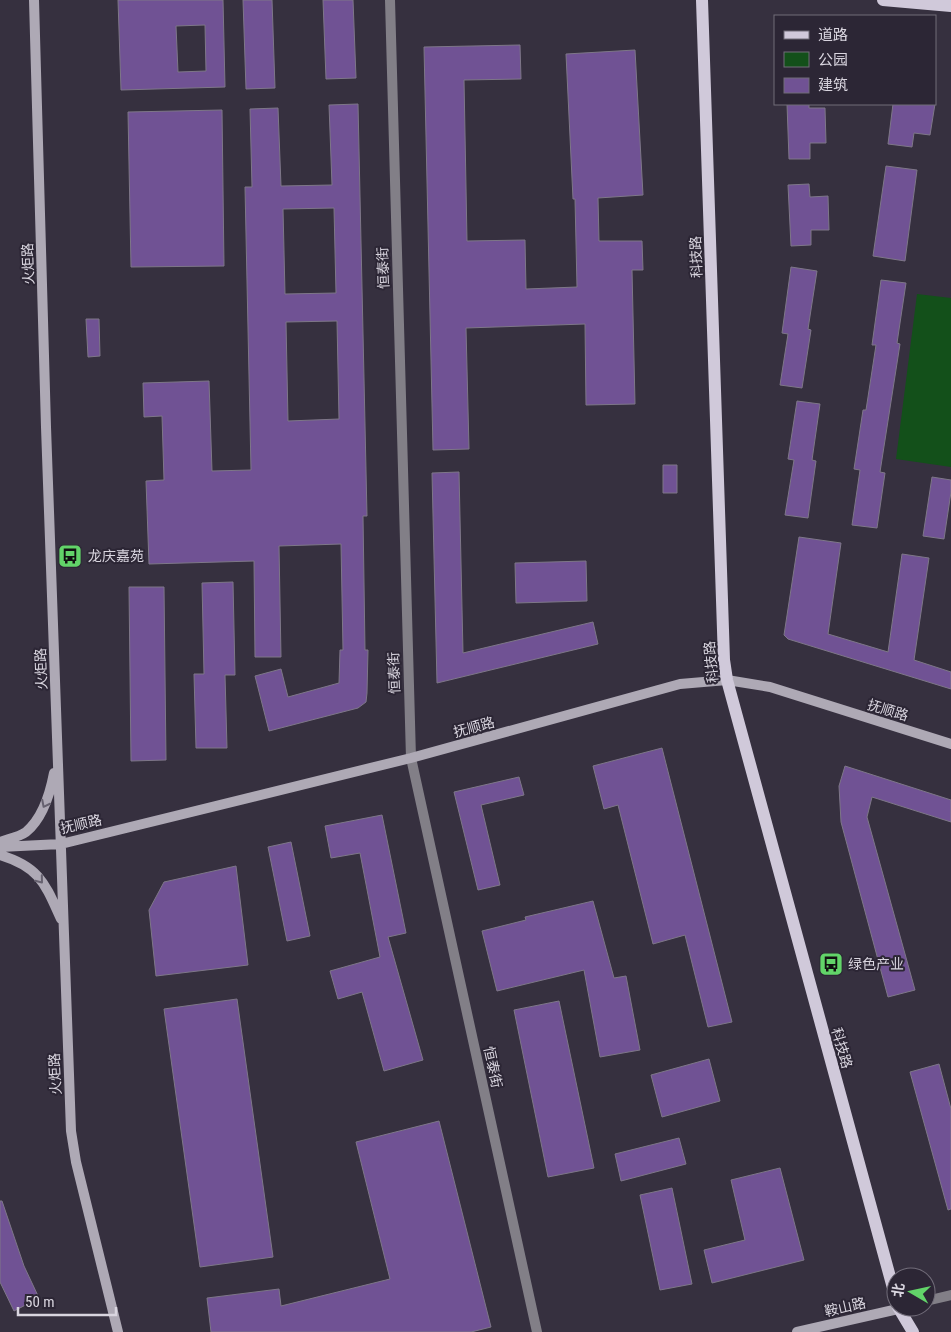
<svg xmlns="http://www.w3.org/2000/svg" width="951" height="1332" viewBox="0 0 951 1332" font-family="'Roboto Condensed','Noto Sans SC',sans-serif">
<rect width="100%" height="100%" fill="#36303f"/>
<path fill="#13501a" d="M917 294 951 298V467L896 459Z"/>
<path fill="#705294" stroke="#7e7788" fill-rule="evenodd" d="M118 0H223L225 87 121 90ZM205 25 206 71 178 72 176 26Z
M243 0H272L275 88 246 89Z
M323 0H353L356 78 326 79Z
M520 45 521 79 464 80 467 241 525 240 526 289 577 287 575 199H573L566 54 635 50 643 195 598 198 599 241H642L643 270H632L635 404 586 405 585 324 466 328 469 449 433 450 424 47Z
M358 104 367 516H363L365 650H368L367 693 366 702 358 708 269 731 255 676 281 669 288 697 339 683 340 650H343L341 544 279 546 281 657H255L254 561 149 564 146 481 164 480 162 416 144 417 143 383 209 381 212 471 251 470 245 187H252L250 109 278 108 281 186 332 185 329 105ZM334 208 336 293 285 294 283 209ZM337 321 339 419 288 421 286 322Z
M787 104H809V108H825L826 143H810V159H789Z
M893 104H935L930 135 914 133 912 147 888 144Z
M222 110 224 266 131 267 128 112Z
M886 166 917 170 905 261 873 256Z
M809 184 810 197 828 196 829 230H811V245L791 246 788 185Z
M791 267 817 271 808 329 811 330 802 388 780 385 788 334 782 333Z
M881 280 906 283 897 343 900 344 880 472 885 473 877 528 852 525 860 470 854 469 863 410H866L876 345H872Z
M86 319H99L100 356 88 357Z
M797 401 820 404 812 460 816 461 808 518 785 515 794 460 788 459Z
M663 465H677V493H663Z
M459 472 463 653 593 622 598 644 437 683 432 473Z
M932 477 951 480V492L944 539 923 536Z
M799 537 841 543 828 634 888 652 902 554 929 558 914 660 951 672V689L788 639 784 635Z
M586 561 587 601 516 603 515 563Z
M233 582 235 675H225L227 748H196L194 674H204L202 583Z
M129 587H164L166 760 131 761Z
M662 748 732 1022 708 1027 685 935 653 944 618 805 604 809 593 766Z
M845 766 951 800V822L872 797 867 817 915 990 888 997 841 822 839 786Z
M519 777 524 795 481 805 500 885 478 890 454 792Z
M382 815 406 933 388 937 423 1060 384 1071 362 992 338 999 330 971 380 957 360 853 331 858 325 826Z
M291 842 310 936 287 941 268 847Z
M236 866 248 965 156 976 149 910 164 882Z
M593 901 614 978 626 976 640 1050 600 1057 584 970 497 991 482 931 526 920 525 917Z
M237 999 273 1257 200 1267 164 1009Z
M559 1001 594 1168 548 1177 514 1010Z
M709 1059 720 1101 662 1117 651 1075Z
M939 1064 951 1109V1209L948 1210 910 1072Z
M439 1121 491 1327 471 1332H211L207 1298 279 1289 281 1306 390 1279 356 1142Z
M679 1138 686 1164 621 1181 615 1154Z
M780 1168 804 1260 712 1283 704 1250 745 1240 731 1180Z
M672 1188 692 1284 660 1290 640 1195Z
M0 1201H2L24 1266 39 1298 14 1311 0 1282Z"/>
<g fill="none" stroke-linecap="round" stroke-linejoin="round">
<path stroke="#827f87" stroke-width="10" d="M390 0 411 758 537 1332
M926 1301 951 1295"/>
<path stroke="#aea9b5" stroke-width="10" d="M34 0 46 427 71 1131 76 1162 118 1332
M0 842C8 839 19 837 26 832 43 818 50 794 54 773
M0 847 61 844 411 758 680 684 727 680 770 687 951 744
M0 855C40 867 45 884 61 919
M797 1332 898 1309"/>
<path stroke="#d0c9da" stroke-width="12" d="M702 0 724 660 727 680 896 1299
M883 0 951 6
M898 1307 913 1332"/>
</g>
<defs><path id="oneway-chevron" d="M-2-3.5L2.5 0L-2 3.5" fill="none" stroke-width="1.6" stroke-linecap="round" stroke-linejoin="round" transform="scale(1.25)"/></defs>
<g stroke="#66616f">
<use href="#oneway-chevron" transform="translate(45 804) rotate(117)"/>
<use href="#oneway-chevron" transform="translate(40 880) rotate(51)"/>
</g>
<defs>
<g id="bus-square" transform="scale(1.25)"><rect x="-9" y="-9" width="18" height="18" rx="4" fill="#62d469" stroke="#2c2635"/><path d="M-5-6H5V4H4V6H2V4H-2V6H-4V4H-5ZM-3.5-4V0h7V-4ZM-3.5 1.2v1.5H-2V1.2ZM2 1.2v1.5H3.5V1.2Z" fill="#111"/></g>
</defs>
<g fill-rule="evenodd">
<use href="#bus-square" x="70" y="556"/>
<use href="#bus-square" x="831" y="964"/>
</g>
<g text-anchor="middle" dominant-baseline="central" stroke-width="4" stroke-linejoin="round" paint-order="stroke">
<g font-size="14" fill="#d9d5df" stroke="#2c2635">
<text transform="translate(696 257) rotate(-92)">科技路</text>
<text transform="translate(28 264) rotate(-92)">火炬路</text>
<text transform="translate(383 268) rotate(-92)">恒泰街</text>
<text transform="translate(711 662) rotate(-95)">科技路</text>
<text transform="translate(41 669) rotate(-92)">火炬路</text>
<text transform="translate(394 673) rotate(-92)">恒泰街</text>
<text transform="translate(888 710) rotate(17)">抚顺路</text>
<text transform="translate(474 727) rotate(-15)">抚顺路</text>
<text transform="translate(81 824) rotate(-13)">抚顺路</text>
<text transform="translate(842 1048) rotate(74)">科技路</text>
<text transform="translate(493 1067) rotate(78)">恒泰街</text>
<text transform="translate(55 1074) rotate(-93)">火炬路</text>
<text transform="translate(845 1307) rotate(-13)">鞍山路</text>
</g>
<g font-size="14" fill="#d9d5df" stroke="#2c2635" text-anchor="start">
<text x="88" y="556">龙庆嘉苑</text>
<text x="848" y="964">绿色产业</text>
</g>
</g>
<rect x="774" y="15" width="162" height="90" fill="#2c2635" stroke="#716c79"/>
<rect x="784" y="31" width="25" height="8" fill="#d0c9da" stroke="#716c79"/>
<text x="818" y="40" font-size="15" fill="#d9d5df">道路</text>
<rect x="784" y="52" width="25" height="15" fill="#13501a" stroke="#716c79"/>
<text x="818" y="65" font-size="15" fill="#d9d5df">公园</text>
<rect x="784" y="78" width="25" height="15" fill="#705294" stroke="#716c79"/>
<text x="818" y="90" font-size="15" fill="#d9d5df">建筑</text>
<g transform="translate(911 1292) rotate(279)"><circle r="24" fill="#2c2635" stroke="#716c79"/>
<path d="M0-4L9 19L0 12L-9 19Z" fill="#62d469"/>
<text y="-8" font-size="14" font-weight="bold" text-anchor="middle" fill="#d9d5df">北</text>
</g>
<path d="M18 1307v8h98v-8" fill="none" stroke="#d9d5df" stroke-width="2.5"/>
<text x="25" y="1307" font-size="15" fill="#d9d5df" stroke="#2c2635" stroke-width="4" paint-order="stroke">50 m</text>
</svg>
